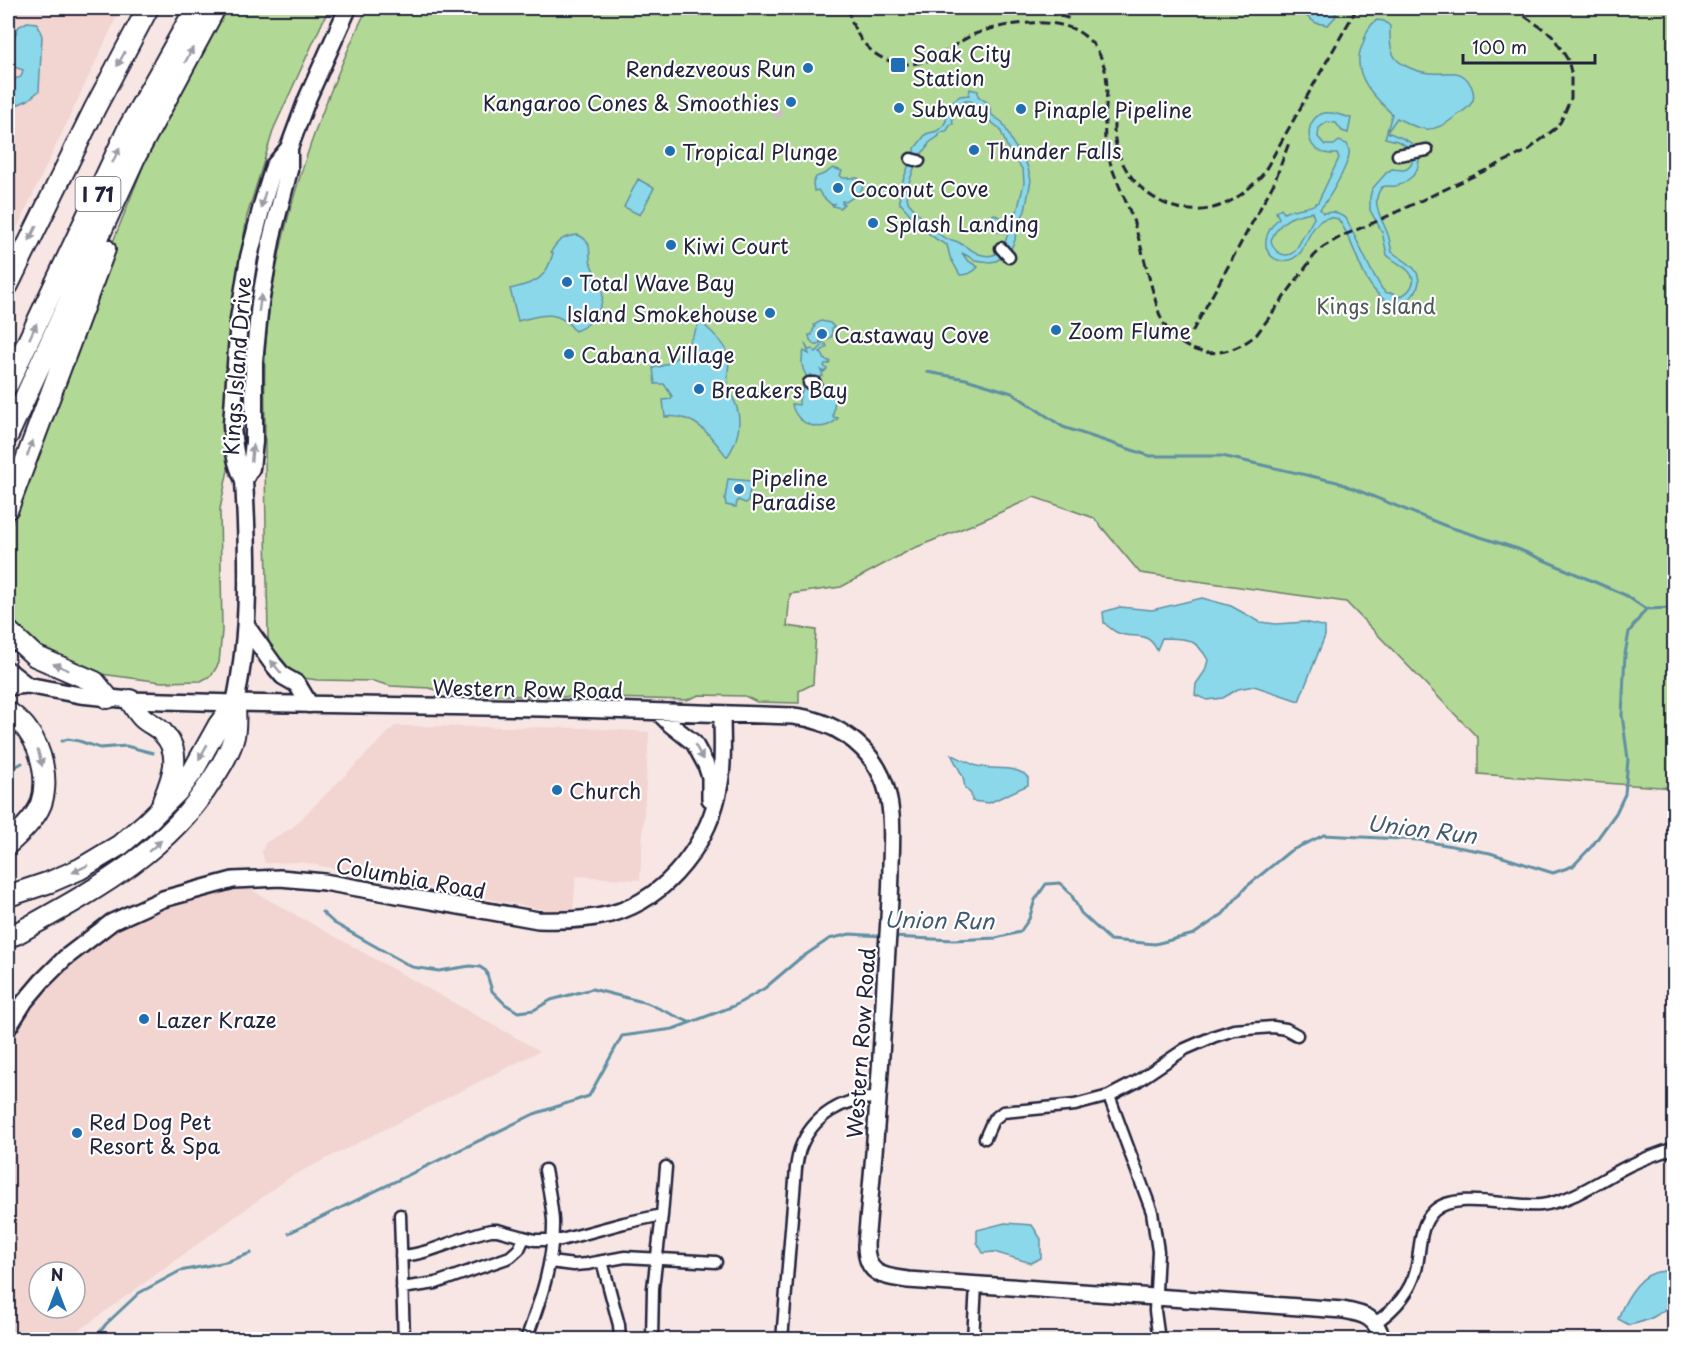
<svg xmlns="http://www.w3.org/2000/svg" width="1682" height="1347" viewBox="0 0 1682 1347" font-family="'Playpen Sans',sans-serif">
<rect width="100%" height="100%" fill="#f7e6e4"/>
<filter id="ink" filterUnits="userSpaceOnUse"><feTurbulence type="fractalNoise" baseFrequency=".0167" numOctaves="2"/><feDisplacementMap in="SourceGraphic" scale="12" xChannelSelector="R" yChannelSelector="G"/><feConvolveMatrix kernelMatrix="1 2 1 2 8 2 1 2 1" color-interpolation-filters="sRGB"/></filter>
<g filter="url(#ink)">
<path fill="#f2d4d1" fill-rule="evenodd" d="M8 8H121L8 247Z
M395 726 585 728 649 732 640 880 576 876 573 910H547L301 862 265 863 262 852 265 843 292 828Z
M233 880 540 1051 290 1177 67 1339 8 1340V1028L25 1001 112 922ZM39 1272H75V1308H39Z"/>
<path fill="#b1d894" stroke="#6a7d68" stroke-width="1.5" d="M225 8H329L274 128 247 216 231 317 228 470 220 509 222 631 219 663 212 675 201 681 162 682 70 670 46 657 22 633 8 610V537L37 439 76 335 144 164Z
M367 8H1674V788L1478 774V738L1346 602 1140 573 1094 518 1034 497 981 521 912 549 841 587 790 594 787 626 816 630 813 684 799 691V703L757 702 745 696 699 695 687 700 451 694 429 688 391 686 373 681 317 680 297 677 283 669 270 648 268 637C267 570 265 504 265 437 265 398 263 358 268 319 282 210 321 106 367 8Z"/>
<path fill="#8ad8e9" stroke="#608fa3" stroke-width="1.5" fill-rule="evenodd" d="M1295 8H1335L1336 16 1328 25 1316 23Z
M1377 20 1384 21 1390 26C1390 35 1389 45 1393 54 1398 66 1420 73 1433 73 1440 74 1448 72 1456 73 1469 75 1479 95 1470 105 1466 110 1460 113 1455 117 1432 135 1421 131 1397 118L1387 132 1402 138 1415 145C1421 158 1421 170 1409 179 1405 182 1401 185 1396 186 1391 187 1388 185 1382 187 1370 202 1381 217 1387 232 1390 239 1390 245 1392 252 1399 258 1413 264 1417 273 1424 288 1408 305 1393 304 1388 303 1384 299 1381 297 1358 277 1356 242 1338 219 1316 212 1309 237 1301 252 1281 275 1247 249 1279 218L1276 212 1281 208 1284 213C1295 207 1309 210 1318 202L1339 158 1337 154C1330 154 1324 154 1318 150 1304 142 1307 117 1324 113 1333 111 1343 116 1351 118L1348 133 1342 131 1336 123 1327 122 1319 128 1318 137 1325 145H1334L1339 141 1347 144C1349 149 1350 149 1349 154 1348 165 1329 200 1320 209L1323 213 1334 212 1346 218 1371 270 1382 289 1387 293H1394L1399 297C1406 294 1411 290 1413 283 1415 270 1395 263 1387 255L1382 232 1370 210V197L1372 189 1387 172 1392 169 1403 170 1407 169 1411 165 1413 158 1409 147 1397 141 1385 138 1392 114C1377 99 1357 81 1359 58 1359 53 1361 48 1363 44 1365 35 1369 25 1377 20ZM1312 212 1314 218 1295 251C1285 260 1273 252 1271 240 1280 220 1292 215 1312 212Z
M27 22 37 23 42 36 39 91 28 100 8 109V73L11 80 21 77 23 70 14 67 8 56 18 27Z
M970 89 978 91V96L988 103 992 115 1002 122 1005 127 1012 142 1027 165 1031 180 1025 211 1016 228 1015 240 1009 253 996 261 990 262 975 260 962 253 967 260 978 267C973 273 968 275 960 275L950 257 947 245C928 237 915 219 901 204H900L899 191 915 148 926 134 937 131 943 126 946 121 949 105 954 100 960 96 969 95ZM965 101H971L980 107 985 117 1000 129 1008 149 1023 170 1024 183 1017 212 1012 220 1006 216 1004 220 994 214 985 223 993 230 1003 233 1007 220 1010 224C1007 240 1002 262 979 254 972 251 965 246 958 242 954 240 950 240 945 238 932 232 917 212 908 202L906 191 918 157 927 148 929 143 939 136V134L944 131 946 132 951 124H953C951 115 955 106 965 101Z
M833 168 842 171 840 176 843 178H858L863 185C862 196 852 196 846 202L842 201V203L844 204 840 208 833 206 835 203 832 205 822 196 818 190 814 191 813 183 816 177 826 173Z
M638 179 654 188 640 215 624 207Z
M578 235C596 243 586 253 592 267 594 273 599 277 601 283 607 304 595 324 575 331 558 308 541 315 518 321L510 289C535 283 546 280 553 253L551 252C557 240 565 236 578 235Z
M700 321C709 330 720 338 726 349 732 361 726 373 728 386 730 394 735 400 737 408 742 425 737 443 727 457 711 436 695 413 665 417L663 400 671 399 672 396 664 384H655L653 368C680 364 690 343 700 321Z
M821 321 830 323 834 327 832 328V336L821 344 820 341 819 345H815L810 340 809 335H812L813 330 815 327 814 325Z
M805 343 808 350 812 349 816 352 822 346 826 344 827 347 820 352 822 353 825 360 830 361 829 364H825L824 366 827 369 824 372 821 370 823 376 816 378V387L828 385 829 391 823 396 825 397 828 394H833L835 397 833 417 838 418C824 435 795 425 792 404L799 405C798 392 807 385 811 374L808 378C801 369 800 361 804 351L809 354Z
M728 479 751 481 748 502 745 503 738 500 737 501 736 507 726 505 725 499Z
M1202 598 1231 606 1260 622 1276 624 1305 622 1325 627V636L1299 701 1254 686 1238 689 1223 698 1207 700 1195 695 1196 684 1205 671 1208 660C1196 638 1186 638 1162 638L1157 650C1146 628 1133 641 1116 632 1112 630 1108 626 1104 623L1103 612 1120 607 1152 610Z
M951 754C959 758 968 763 977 766 995 771 1014 764 1028 777V785L989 803 972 801 971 794 965 788 963 777Z
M1005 1223 1032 1225 1041 1239V1258L1031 1263 994 1252 983 1253 977 1242V1230Z
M1674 1270V1304C1668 1306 1663 1311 1657 1315 1649 1320 1639 1323 1629 1325L1618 1319C1623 1304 1637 1278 1654 1273 1660 1271 1667 1271 1674 1270Z"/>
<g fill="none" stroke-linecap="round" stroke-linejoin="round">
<path stroke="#608fa3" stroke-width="3" d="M927 372 966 379 1012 393 1063 427 1150 456H1222L1337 482 1446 526 1518 549 1625 595 1646 609
M62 741 68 739 79 741 100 748 126 746 153 753
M8 771 22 763
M322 912 334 923 412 967 439 971 470 966 480 967 486 971 492 991 505 1004 518 1012 534 1010 551 1000 592 989 647 1003 689 1022
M891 937 954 940 996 938 1020 932 1029 919 1035 900 1046 884 1060 883 1071 894 1081 913 1110 940 1155 944 1194 934 1223 914 1246 887 1290 851 1324 835 1419 840 1490 853 1553 873 1573 866 1592 846 1616 813 1625 794 1628 759 1622 715 1625 654 1629 632 1646 609 1674 608
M289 1233 534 1114 589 1096 622 1036 673 1029 734 1006 765 988 798 960 829 939 850 934 882 936
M94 1340 106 1324 139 1293 180 1271 226 1262 251 1253"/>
<path stroke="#ccbfc2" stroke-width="10" stroke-dasharray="10 5" stroke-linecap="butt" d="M774 109 782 118"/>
<g stroke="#22223b" stroke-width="15">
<path id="street" d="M1398 155 1427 150
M911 159 919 161
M1001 248 1009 257
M809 383H815
M1109 1096 1152 1212 1158 1251 1155 1311 1159 1340
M985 1138 993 1120 1003 1112 1075 1105 1109 1096 1136 1082 1185 1049 1215 1036 1234 1030 1273 1027 1286 1029 1297 1035
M400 1215 404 1340
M401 1256C433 1254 460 1236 491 1230H497L535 1240H561L624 1223 662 1215
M602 1261 619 1325 620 1340
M550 1262 574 1265 587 1264 625 1257 716 1262
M402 1288 436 1283 510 1257 519 1249 524 1238
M1375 1323C1394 1310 1410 1293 1416 1270 1421 1250 1418 1226 1434 1211 1456 1190 1512 1208 1541 1205 1573 1201 1600 1180 1628 1166 1643 1159 1659 1153 1674 1148
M526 1340C540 1301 554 1263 553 1221 552 1204 548 1186 545 1170
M652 1340 653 1288 662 1215 666 1167
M782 1340 796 1168C797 1162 798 1155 800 1149 812 1116 844 1097 878 1098
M973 1340 976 1284"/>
</g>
<g stroke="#22223b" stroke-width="20">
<path id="secondary" d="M8 670 27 685
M8 687 27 685 80 695 130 700 235 703 542 708 793 716C831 720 866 742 882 777 894 804 892 834 891 863 891 892 889 920 887 949 884 999 882 1049 878 1099 875 1148 870 1196 866 1245 866 1275 882 1276 908 1280L1343 1310C1364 1314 1377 1317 1382 1340
M658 712 670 724 694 743 706 765 710 777V799
M8 1028 25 1001 42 981 65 958 112 922 163 899 233 880 280 878 324 882 538 920C563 921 587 920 611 914 669 898 711 840 720 783 724 760 722 736 722 714"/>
</g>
<g stroke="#22223b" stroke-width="21">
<path id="primary" d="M244 480 251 468 254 442V362L260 303 272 236 289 170V148L308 97 348 8
M246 626 273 664 283 676 297 684 309 704
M235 703C251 631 248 553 244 480 235 463 233 444 232 425L239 319 249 257 263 202 274 166 289 148"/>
</g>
<g stroke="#22223b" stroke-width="24">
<path id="highway" d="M8 285 95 108 148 8
M8 384 128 129 196 8
M8 435 135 157 215 8
M8 508 105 249
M8 631 35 656 95 682 108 698
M130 700C134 706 138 714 144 719 150 724 158 727 163 733 183 753 172 779 163 801
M8 712C15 717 23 723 28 731 42 750 49 781 41 804 35 819 20 833 8 844
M8 896 50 882 80 869 120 845 145 824 179 790 193 771 218 726 235 703
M8 937 16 934C89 893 166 854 212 780 220 768 229 754 233 740 237 728 235 715 235 703"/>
</g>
<use href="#street" stroke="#fff" stroke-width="10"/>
<use href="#secondary" stroke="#fff" stroke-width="15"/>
<use href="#primary" stroke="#fff" stroke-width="16"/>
<use href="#highway" stroke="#fff" stroke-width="20"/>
<path stroke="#22223b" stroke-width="3" stroke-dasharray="9 4.5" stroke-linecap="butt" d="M848 8C855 47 887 73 927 61 944 55 958 41 975 34 1000 24 1052 16 1077 31 1090 38 1100 51 1104 66 1112 92 1100 126 1107 152 1113 175 1125 197 1133 220 1143 251 1150 284 1160 316 1179 359 1224 363 1257 334L1314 256 1323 247 1342 236 1373 223 1527 151 1556 128 1561 121 1571 98V72L1568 60 1552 35 1513 8
M1034 8 1071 19
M1114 124C1112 175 1162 221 1213 208 1233 203 1250 189 1263 174L1357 8
M1192 332 1274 183 1290 140"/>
</g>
<defs><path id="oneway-solid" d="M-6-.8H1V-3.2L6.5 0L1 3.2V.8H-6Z" transform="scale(1.5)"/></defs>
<g fill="#9c9ca7">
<use href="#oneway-solid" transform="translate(189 55) rotate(-62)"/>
<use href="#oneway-solid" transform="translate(121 59) rotate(118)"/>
<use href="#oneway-solid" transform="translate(116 155) rotate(-65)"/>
<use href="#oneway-solid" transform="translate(263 200) rotate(106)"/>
<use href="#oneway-solid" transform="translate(33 233) rotate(116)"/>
<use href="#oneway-solid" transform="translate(260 303) rotate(-82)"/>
<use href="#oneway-solid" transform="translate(33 331) rotate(-65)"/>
<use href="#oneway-solid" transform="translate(30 448) rotate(-70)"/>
<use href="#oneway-solid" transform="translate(252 453) rotate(-85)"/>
<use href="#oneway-solid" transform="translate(61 667) rotate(-157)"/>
<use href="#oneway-solid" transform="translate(276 667) rotate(-129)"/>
<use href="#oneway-solid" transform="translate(203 752) rotate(119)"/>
<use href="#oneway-solid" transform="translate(699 752) rotate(61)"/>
<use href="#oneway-solid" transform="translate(40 758) rotate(75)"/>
<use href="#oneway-solid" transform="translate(155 846) rotate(-41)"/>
<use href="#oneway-solid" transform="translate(80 869) rotate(154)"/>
</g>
</g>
<g fill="#1f6fb2" stroke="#fff" stroke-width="2">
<rect x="890" y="57" width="16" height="16" rx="3"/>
<circle cx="808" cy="68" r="6"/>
<circle cx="791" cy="102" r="6"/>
<circle cx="899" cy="108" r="6"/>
<circle cx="1021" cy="109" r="6"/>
<circle cx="974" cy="150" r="6"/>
<circle cx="670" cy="151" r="6"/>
<circle cx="838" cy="188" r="6"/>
<circle cx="873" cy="223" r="6"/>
<circle cx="671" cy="245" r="6"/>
<circle cx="567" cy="282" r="6"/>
<circle cx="770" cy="313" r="6"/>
<circle cx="1056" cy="330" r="6"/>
<circle cx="822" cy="334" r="6"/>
<circle cx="569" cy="354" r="6"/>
<circle cx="699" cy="389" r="6"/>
<circle cx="739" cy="489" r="6"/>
<circle cx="557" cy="790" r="6"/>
<circle cx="144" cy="1019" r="6"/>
<circle cx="77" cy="1133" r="6"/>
</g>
<g text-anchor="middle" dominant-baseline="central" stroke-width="4.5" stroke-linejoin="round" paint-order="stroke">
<rect fill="#fff" stroke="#646476" stroke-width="1.5" x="75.5" y="177" width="45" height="34" rx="4.5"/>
<g font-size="20" font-weight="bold" fill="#22223b">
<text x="98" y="194">I 71</text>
</g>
<g font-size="21" fill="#22223b" stroke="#fff" text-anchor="start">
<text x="912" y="53">Soak City<tspan x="912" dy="24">Station</tspan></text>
<text x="796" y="68" text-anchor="end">Rendezveous Run</text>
<text x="779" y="102" text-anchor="end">Kangaroo Cones &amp; Smoothies</text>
<text x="911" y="108">Subway</text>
<text x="1033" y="109">Pinaple Pipeline</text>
<text x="986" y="150">Thunder Falls</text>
<text x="682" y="151">Tropical Plunge</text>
<text x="850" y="188">Coconut Cove</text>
<text x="885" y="223">Splash Landing</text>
<text x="683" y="245">Kiwi Court</text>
<text x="579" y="282">Total Wave Bay</text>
<text x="758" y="313" text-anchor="end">Island Smokehouse</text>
<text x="1068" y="330">Zoom Flume</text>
<text x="834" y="334">Castaway Cove</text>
<text x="581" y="354">Cabana Village</text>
<text x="711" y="389">Breakers Bay</text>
<text x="751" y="477">Pipeline<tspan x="751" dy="24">Paradise</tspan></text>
<text x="569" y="790">Church</text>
<text x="156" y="1019">Lazer Kraze</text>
<text x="89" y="1121">Red Dog Pet<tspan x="89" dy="24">Resort &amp; Spa</tspan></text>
</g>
<g font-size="21" fill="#4d5956" stroke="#fff">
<text x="1376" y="305">Kings Island</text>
</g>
<g font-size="21" fill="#22223b" stroke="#fff">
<text transform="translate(236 366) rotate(-86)">Kings Island Drive</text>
<text transform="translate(528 688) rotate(1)">Western Row Road</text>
<text transform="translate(411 877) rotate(10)">Columbia Road</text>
<text transform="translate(860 1043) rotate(-86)">Western Row Road</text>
</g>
<g font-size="22" font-style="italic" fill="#41596f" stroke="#fff">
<text transform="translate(1422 828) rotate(7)">Union Run</text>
<text transform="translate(939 919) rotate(1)">Union Run</text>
</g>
</g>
<rect width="1682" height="1347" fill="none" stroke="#fff" stroke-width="30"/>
<rect x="15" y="15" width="1652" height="1317" fill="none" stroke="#22223b" stroke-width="2" filter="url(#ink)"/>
<g transform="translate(57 1290)"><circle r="28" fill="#ffffff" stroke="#a7a7b1" stroke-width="1.5"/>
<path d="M0-4.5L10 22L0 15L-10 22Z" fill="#1f6fb2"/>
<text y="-9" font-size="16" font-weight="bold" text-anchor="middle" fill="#22223b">N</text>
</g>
<path d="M1463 54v9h132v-9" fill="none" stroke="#22223b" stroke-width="3"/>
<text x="1472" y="54" font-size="18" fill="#22223b" stroke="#ffffff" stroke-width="4.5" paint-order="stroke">100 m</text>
</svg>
